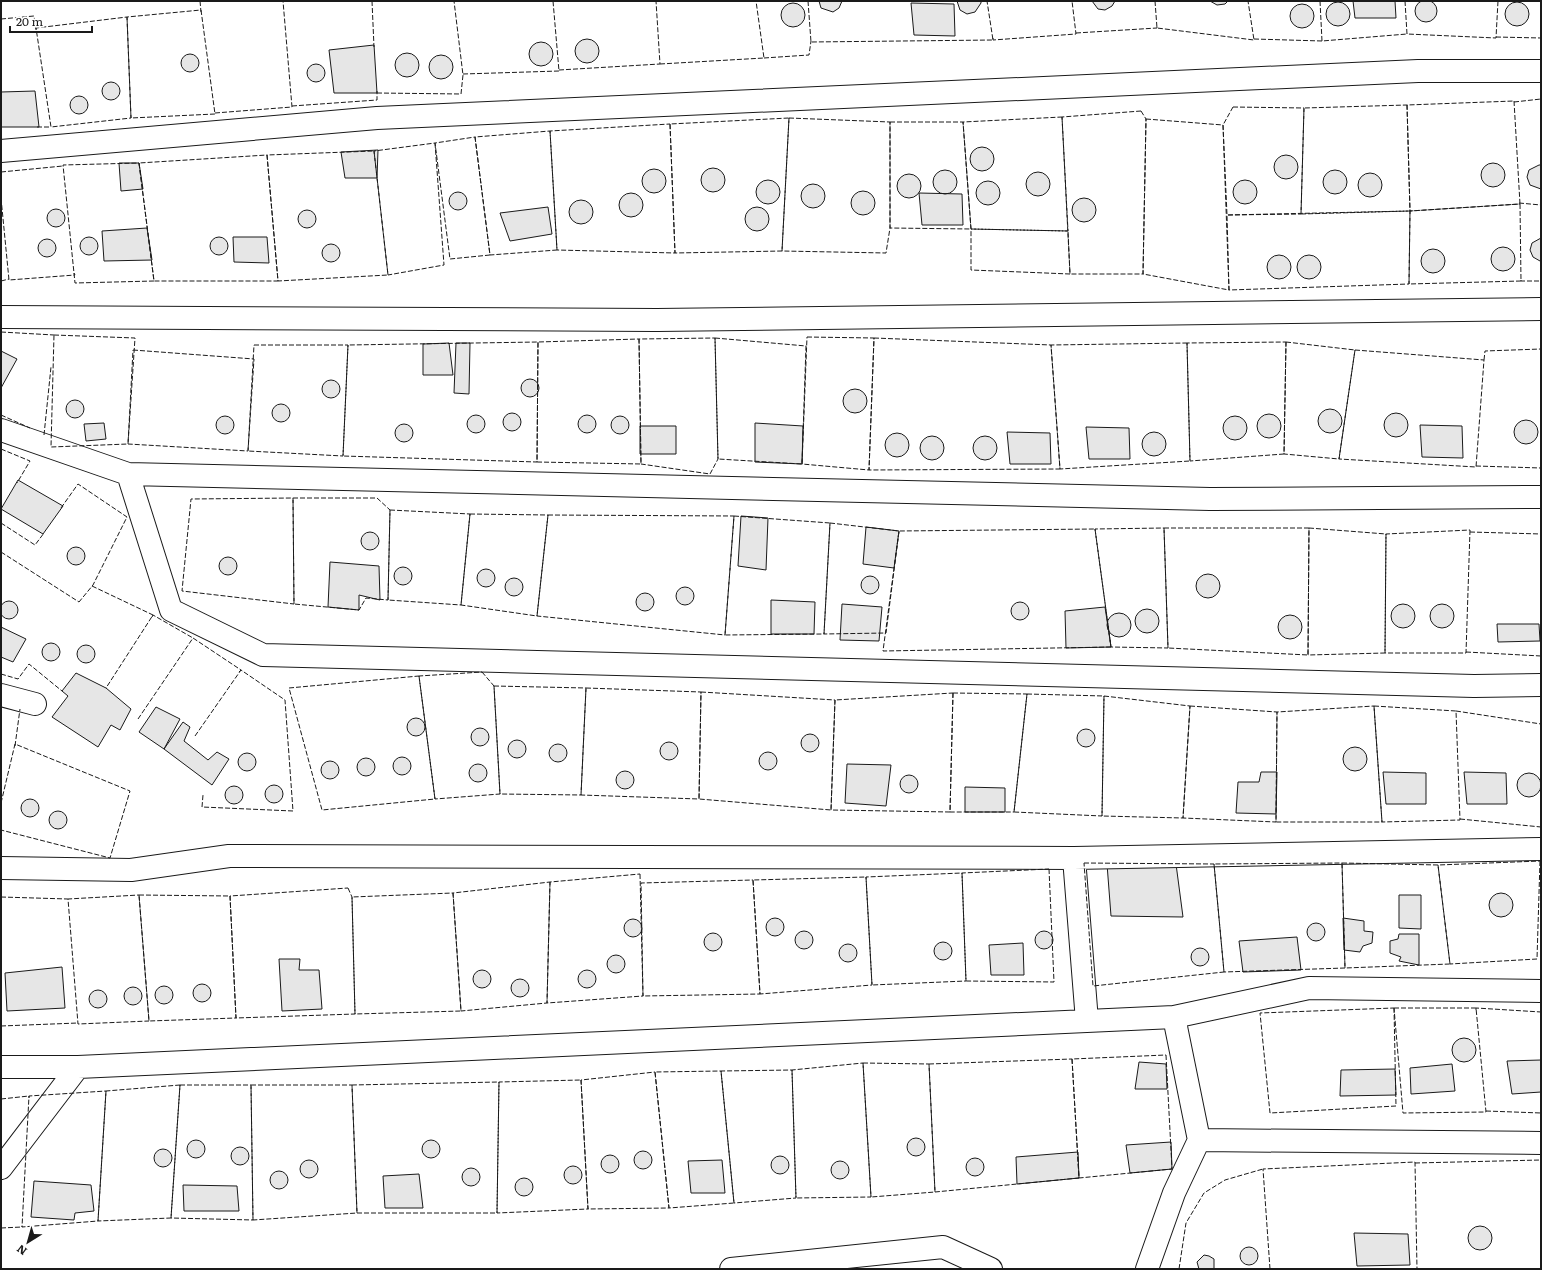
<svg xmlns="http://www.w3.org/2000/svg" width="1542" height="1270" viewBox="0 0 1542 1270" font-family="Literata,serif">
<rect width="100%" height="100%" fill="#fff"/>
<path fill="#e6e6e6" stroke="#1a1a1a" d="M1415 11a11 11 0 1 1 22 0a11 11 0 1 1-22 0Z
M819 1H842L839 8 833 12 821 8Z
M957 1H981V3L975 12 967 14 960 10Z
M1092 1H1115L1112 6 1105 10 1098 9Z
M1210 1H1228L1225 4 1217 5Z
M1353 1H1395L1396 18H1355Z
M1326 14a12 12 0 1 1 24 0a12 12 0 1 1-24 0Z
M1505 14a12 12 0 1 1 24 0a12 12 0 1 1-24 0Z
M911 3 954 4 955 36 914 35Z
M781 15a12 12 0 1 1 24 0a12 12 0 1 1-24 0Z
M1290 16a12 12 0 1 1 24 0a12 12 0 1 1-24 0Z
M575 51a12 12 0 1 1 24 0a12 12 0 1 1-24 0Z
M529 54a12 12 0 1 1 24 0a12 12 0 1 1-24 0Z
M374 45 377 93H334L329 50Z
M395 65a12 12 0 1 1 24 0a12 12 0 1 1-24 0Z
M181 63a9 9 0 1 1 18 0a9 9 0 1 1-18 0Z
M429 67a12 12 0 1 1 24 0a12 12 0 1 1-24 0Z
M307 73a9 9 0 1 1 18 0a9 9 0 1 1-18 0Z
M102 91a9 9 0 1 1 18 0a9 9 0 1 1-18 0Z
M35 91 39 127H1V92Z
M70 105a9 9 0 1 1 18 0a9 9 0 1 1-18 0Z
M970 159a12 12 0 1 1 24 0a12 12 0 1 1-24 0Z
M378 150 377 178H345L341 152Z
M1274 167a12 12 0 1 1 24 0a12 12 0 1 1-24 0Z
M119 163H139L143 189 121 191Z
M1481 175a12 12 0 1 1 24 0a12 12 0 1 1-24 0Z
M1539 165H1541V189L1530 185 1527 177 1529 170Z
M701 180a12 12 0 1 1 24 0a12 12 0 1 1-24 0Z
M642 181a12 12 0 1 1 24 0a12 12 0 1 1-24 0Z
M1323 182a12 12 0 1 1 24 0a12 12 0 1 1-24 0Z
M933 182a12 12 0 1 1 24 0a12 12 0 1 1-24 0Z
M1026 184a12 12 0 1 1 24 0a12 12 0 1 1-24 0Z
M1358 185a12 12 0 1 1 24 0a12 12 0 1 1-24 0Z
M897 186a12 12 0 1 1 24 0a12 12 0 1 1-24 0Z
M756 192a12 12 0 1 1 24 0a12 12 0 1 1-24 0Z
M1233 192a12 12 0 1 1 24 0a12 12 0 1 1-24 0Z
M976 193a12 12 0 1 1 24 0a12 12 0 1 1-24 0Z
M801 196a12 12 0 1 1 24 0a12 12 0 1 1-24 0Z
M851 203a12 12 0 1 1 24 0a12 12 0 1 1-24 0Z
M449 201a9 9 0 1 1 18 0a9 9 0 1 1-18 0Z
M919 193 962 194 963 225H922Z
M619 205a12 12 0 1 1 24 0a12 12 0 1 1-24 0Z
M1072 210a12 12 0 1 1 24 0a12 12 0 1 1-24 0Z
M569 212a12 12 0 1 1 24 0a12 12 0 1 1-24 0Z
M548 207 552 234 510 241 500 213Z
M745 219a12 12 0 1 1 24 0a12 12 0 1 1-24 0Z
M47 218a9 9 0 1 1 18 0a9 9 0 1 1-18 0Z
M298 219a9 9 0 1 1 18 0a9 9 0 1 1-18 0Z
M147 228 152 260 104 261 102 231Z
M210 246a9 9 0 1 1 18 0a9 9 0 1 1-18 0Z
M80 246a9 9 0 1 1 18 0a9 9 0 1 1-18 0Z
M233 237H267L269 263 234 262Z
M1541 238V261H1540L1533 257 1530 250 1532 243Z
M38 248a9 9 0 1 1 18 0a9 9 0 1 1-18 0Z
M322 253a9 9 0 1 1 18 0a9 9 0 1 1-18 0Z
M1491 259a12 12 0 1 1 24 0a12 12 0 1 1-24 0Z
M1421 261a12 12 0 1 1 24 0a12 12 0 1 1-24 0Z
M1297 267a12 12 0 1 1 24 0a12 12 0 1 1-24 0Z
M1267 267a12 12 0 1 1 24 0a12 12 0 1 1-24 0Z
M449 343 453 375H423V344Z
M456 343H470L469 394 454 393Z
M1 351 17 359 1 388Z
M521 388a9 9 0 1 1 18 0a9 9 0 1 1-18 0Z
M322 389a9 9 0 1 1 18 0a9 9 0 1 1-18 0Z
M843 401a12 12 0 1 1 24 0a12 12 0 1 1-24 0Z
M66 409a9 9 0 1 1 18 0a9 9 0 1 1-18 0Z
M272 413a9 9 0 1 1 18 0a9 9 0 1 1-18 0Z
M1318 421a12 12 0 1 1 24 0a12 12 0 1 1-24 0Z
M503 422a9 9 0 1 1 18 0a9 9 0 1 1-18 0Z
M1384 425a12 12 0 1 1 24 0a12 12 0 1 1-24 0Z
M1257 426a12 12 0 1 1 24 0a12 12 0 1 1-24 0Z
M467 424a9 9 0 1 1 18 0a9 9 0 1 1-18 0Z
M578 424a9 9 0 1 1 18 0a9 9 0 1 1-18 0Z
M216 425a9 9 0 1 1 18 0a9 9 0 1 1-18 0Z
M611 425a9 9 0 1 1 18 0a9 9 0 1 1-18 0Z
M1223 428a12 12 0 1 1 24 0a12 12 0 1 1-24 0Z
M1514 432a12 12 0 1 1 24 0a12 12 0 1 1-24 0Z
M104 423 106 439 86 441 84 424Z
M755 423 803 426 802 464 755 462Z
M395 433a9 9 0 1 1 18 0a9 9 0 1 1-18 0Z
M1420 425 1462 426 1463 458 1422 457Z
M640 426H676V454H640Z
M1086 427 1129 428 1130 459H1089Z
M1007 432 1050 433 1051 464H1010Z
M1142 444a12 12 0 1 1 24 0a12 12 0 1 1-24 0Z
M885 445a12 12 0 1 1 24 0a12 12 0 1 1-24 0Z
M920 448a12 12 0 1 1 24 0a12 12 0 1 1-24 0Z
M973 448a12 12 0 1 1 24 0a12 12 0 1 1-24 0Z
M18 480 63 506 43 534 1 509Z
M741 516 768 518 766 570 738 566Z
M866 527 899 531 894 568 863 564Z
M361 541a9 9 0 1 1 18 0a9 9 0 1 1-18 0Z
M67 556a9 9 0 1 1 18 0a9 9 0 1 1-18 0Z
M219 566a9 9 0 1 1 18 0a9 9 0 1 1-18 0Z
M330 562 379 566 380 600 359 595V610L328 607Z
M394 576a9 9 0 1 1 18 0a9 9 0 1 1-18 0Z
M477 578a9 9 0 1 1 18 0a9 9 0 1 1-18 0Z
M1196 586a12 12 0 1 1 24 0a12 12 0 1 1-24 0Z
M861 585a9 9 0 1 1 18 0a9 9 0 1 1-18 0Z
M505 587a9 9 0 1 1 18 0a9 9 0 1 1-18 0Z
M676 596a9 9 0 1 1 18 0a9 9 0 1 1-18 0Z
M636 602a9 9 0 1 1 18 0a9 9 0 1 1-18 0Z
M771 600 815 602 814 634H771Z
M0 610a9 9 0 1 1 18 0a9 9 0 1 1-18 0Z
M1011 611a9 9 0 1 1 18 0a9 9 0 1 1-18 0Z
M842 604 882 607 879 641 840 640Z
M1430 616a12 12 0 1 1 24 0a12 12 0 1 1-24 0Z
M1391 616a12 12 0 1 1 24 0a12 12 0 1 1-24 0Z
M1105 607 1111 647 1066 648 1065 611Z
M1135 621a12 12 0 1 1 24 0a12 12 0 1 1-24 0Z
M1107 625a12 12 0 1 1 24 0a12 12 0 1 1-24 0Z
M1278 627a12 12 0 1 1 24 0a12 12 0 1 1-24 0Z
M1497 624H1539L1540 641 1498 642Z
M1 627 26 639 13 662 1 657Z
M42 652a9 9 0 1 1 18 0a9 9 0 1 1-18 0Z
M77 654a9 9 0 1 1 18 0a9 9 0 1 1-18 0Z
M76 673 106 688 131 709 120 730 111 725 98 747 52 717 68 696 62 691Z
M156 707 180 719 164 749 139 732Z
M407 727a9 9 0 1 1 18 0a9 9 0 1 1-18 0Z
M183 722 190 727 184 741 208 760 217 752 229 759 212 785 164 749Z
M471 737a9 9 0 1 1 18 0a9 9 0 1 1-18 0Z
M1077 738a9 9 0 1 1 18 0a9 9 0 1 1-18 0Z
M801 743a9 9 0 1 1 18 0a9 9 0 1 1-18 0Z
M508 749a9 9 0 1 1 18 0a9 9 0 1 1-18 0Z
M660 751a9 9 0 1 1 18 0a9 9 0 1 1-18 0Z
M549 753a9 9 0 1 1 18 0a9 9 0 1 1-18 0Z
M1343 759a12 12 0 1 1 24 0a12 12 0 1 1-24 0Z
M759 761a9 9 0 1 1 18 0a9 9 0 1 1-18 0Z
M238 762a9 9 0 1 1 18 0a9 9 0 1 1-18 0Z
M393 766a9 9 0 1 1 18 0a9 9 0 1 1-18 0Z
M357 767a9 9 0 1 1 18 0a9 9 0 1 1-18 0Z
M321 770a9 9 0 1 1 18 0a9 9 0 1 1-18 0Z
M469 773a9 9 0 1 1 18 0a9 9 0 1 1-18 0Z
M847 764 891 765 886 806 845 803Z
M616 780a9 9 0 1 1 18 0a9 9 0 1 1-18 0Z
M1261 772H1277L1276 814 1236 813 1238 782H1259Z
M1383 772 1426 773V804H1386Z
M1464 772 1506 773 1507 804H1467Z
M1517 785a12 12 0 1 1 24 0a12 12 0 1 1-24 0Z
M900 784a9 9 0 1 1 18 0a9 9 0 1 1-18 0Z
M265 794a9 9 0 1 1 18 0a9 9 0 1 1-18 0Z
M225 795a9 9 0 1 1 18 0a9 9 0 1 1-18 0Z
M965 787 1005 788V812H965Z
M21 808a9 9 0 1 1 18 0a9 9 0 1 1-18 0Z
M49 820a9 9 0 1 1 18 0a9 9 0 1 1-18 0Z
M1107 864H1176L1183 917 1111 916Z
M1489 905a12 12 0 1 1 24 0a12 12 0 1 1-24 0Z
M1399 895H1421V929L1399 928Z
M766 927a9 9 0 1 1 18 0a9 9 0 1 1-18 0Z
M1343 918 1364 921V931L1373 932 1372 943 1363 946 1360 952 1344 950Z
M624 928a9 9 0 1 1 18 0a9 9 0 1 1-18 0Z
M1307 932a9 9 0 1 1 18 0a9 9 0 1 1-18 0Z
M795 940a9 9 0 1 1 18 0a9 9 0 1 1-18 0Z
M1035 940a9 9 0 1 1 18 0a9 9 0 1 1-18 0Z
M704 942a9 9 0 1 1 18 0a9 9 0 1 1-18 0Z
M1399 934H1419V965L1399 961 1401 957 1390 953V941L1398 939Z
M1297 937 1301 970 1243 972 1239 941Z
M934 951a9 9 0 1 1 18 0a9 9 0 1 1-18 0Z
M1023 943 1024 975H991L989 945Z
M839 953a9 9 0 1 1 18 0a9 9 0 1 1-18 0Z
M1191 957a9 9 0 1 1 18 0a9 9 0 1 1-18 0Z
M607 964a9 9 0 1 1 18 0a9 9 0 1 1-18 0Z
M279 959H300L299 970H319L322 1009 282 1011Z
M62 967 65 1008 7 1011 5 973Z
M473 979a9 9 0 1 1 18 0a9 9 0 1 1-18 0Z
M578 979a9 9 0 1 1 18 0a9 9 0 1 1-18 0Z
M511 988a9 9 0 1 1 18 0a9 9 0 1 1-18 0Z
M193 993a9 9 0 1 1 18 0a9 9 0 1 1-18 0Z
M155 995a9 9 0 1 1 18 0a9 9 0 1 1-18 0Z
M124 996a9 9 0 1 1 18 0a9 9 0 1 1-18 0Z
M89 999a9 9 0 1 1 18 0a9 9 0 1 1-18 0Z
M1452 1050a12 12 0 1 1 24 0a12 12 0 1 1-24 0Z
M1541 1060V1092L1512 1094 1507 1061Z
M1139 1062 1166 1064 1167 1089H1135Z
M1452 1064 1455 1091 1411 1094 1410 1068Z
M1395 1069 1396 1095 1340 1096 1341 1070Z
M907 1147a9 9 0 1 1 18 0a9 9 0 1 1-18 0Z
M422 1149a9 9 0 1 1 18 0a9 9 0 1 1-18 0Z
M187 1149a9 9 0 1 1 18 0a9 9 0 1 1-18 0Z
M1171 1142 1172 1169 1130 1173 1126 1145Z
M231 1156a9 9 0 1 1 18 0a9 9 0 1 1-18 0Z
M154 1158a9 9 0 1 1 18 0a9 9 0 1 1-18 0Z
M634 1160a9 9 0 1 1 18 0a9 9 0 1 1-18 0Z
M1078 1152 1079 1178 1017 1184 1016 1157Z
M601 1164a9 9 0 1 1 18 0a9 9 0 1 1-18 0Z
M771 1165a9 9 0 1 1 18 0a9 9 0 1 1-18 0Z
M966 1167a9 9 0 1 1 18 0a9 9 0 1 1-18 0Z
M300 1169a9 9 0 1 1 18 0a9 9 0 1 1-18 0Z
M722 1160 725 1193H691L688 1161Z
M831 1170a9 9 0 1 1 18 0a9 9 0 1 1-18 0Z
M564 1175a9 9 0 1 1 18 0a9 9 0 1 1-18 0Z
M462 1177a9 9 0 1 1 18 0a9 9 0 1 1-18 0Z
M270 1180a9 9 0 1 1 18 0a9 9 0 1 1-18 0Z
M419 1174 423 1208H385L383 1176Z
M515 1187a9 9 0 1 1 18 0a9 9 0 1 1-18 0Z
M34 1181 91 1185 94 1211 75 1213 74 1220 31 1217Z
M183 1185 237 1186 239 1211H184Z
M1468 1238a12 12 0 1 1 24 0a12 12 0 1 1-24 0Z
M1354 1233 1408 1234 1410 1265 1357 1266Z
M1240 1256a9 9 0 1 1 18 0a9 9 0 1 1-18 0Z
M1204 1255 1209 1256 1214 1259V1269H1199L1197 1262Z"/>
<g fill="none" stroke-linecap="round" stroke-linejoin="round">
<g stroke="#1a1a1a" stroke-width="24">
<path id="minor" d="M1 151 377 118 1418 71H1541
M1 317 657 320 1541 309
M1 430 128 474 1210 499 1541 497
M128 474 171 610 263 655 1474 686 1541 685
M1 695 35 704
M1074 858 1087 1021
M1 868 131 870 229 856 1074 858 1541 849
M1 1067H78L1174 1017 1309 988 1541 991
M1199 1140 1541 1143
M1 1168 78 1067
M731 1269 943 1247 991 1269
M1147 1269 1174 1193 1199 1140 1174 1017"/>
</g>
<use href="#minor" stroke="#fff" stroke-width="22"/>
<path stroke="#1a1a1a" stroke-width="1" stroke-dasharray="5 2" stroke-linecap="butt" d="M200 1 201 12
M372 1 374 47
M808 1 811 42 993 40 987 1
M1155 1 1157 28 1254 40 1248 1
M1320 1 1322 41 1407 34V33
M1405 1 1407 34 1496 38 1498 1
M201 10 215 114 131 118 127 17Z
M127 17 131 118 51 127 36 28Z
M1 19 34 16 36 30
M1076 33 1157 28V27
M1496 37 1541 38
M993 38V40L1076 34 1072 1
M1254 39 1322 41V39
M764 58 809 55 811 41
M660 64 764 58 756 1
M559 70 660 64 656 1
M463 74 559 71 553 1
M377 93 461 94 463 75 454 1
M1514 101 1520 204 1410 211 1407 105Z
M1514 102 1541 99
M1407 105 1410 211 1301 214 1304 108Z
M292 106 377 100V91
M1233 107 1304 108 1301 214 1227 215 1223 125Z
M1141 111 1146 119 1143 274H1070L1062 117Z
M215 113 292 107 283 1
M1062 117 1068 231 971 229 963 122Z
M789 118 782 251 675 253 670 124Z
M789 118 890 122V228L886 253 782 251Z
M1146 119 1223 125 1229 290 1143 274Z
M890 122H963L971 229 890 228Z
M670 124 675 253 557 250 550 131Z
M37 127H51
M550 131 557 250 490 255 475 137Z
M475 137 490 255 450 259 435 143Z
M435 143 444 265 388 275 374 151Z
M374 151 388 275 278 281 267 155Z
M267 155 278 281H154L139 163Z
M139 163 154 281 75 283 63 165Z
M1 172 63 166
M1 198 9 280 75 275 74 273
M1519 203 1541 205
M1520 204 1521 281 1409 284 1410 211Z
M1410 211 1409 284 1229 290 1227 215Z
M971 229 1068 231 1070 274 971 270Z
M1521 280V281H1541
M1 281 9 279
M1 332 54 335
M54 335 135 338 128 444 51 447Z
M807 337 874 338 869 470 802 464Z
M715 338 806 346 802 464 718 459Z
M715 338 718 459 710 474 641 464 639 339Z
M874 338 1051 345 1060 469 869 470Z
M639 339 641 464 537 462 538 342Z
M538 342 537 462 343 456 348 345Z
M1286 342 1284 454 1190 461 1187 343Z
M1286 342 1355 350 1339 459 1284 454Z
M1187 343 1190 461 1060 469 1051 345Z
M254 345H348L343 456 248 451Z
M133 350 254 359 248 451 128 444Z
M1355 350 1484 360 1476 467 1339 459Z
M1484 360 1485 351 1541 349
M1 415 30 428
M44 435 51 367
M1 449 30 461 17 483
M1476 466 1541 468
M293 498 294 604 182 591 191 499Z
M293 498H377L390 510 388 600 366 598 359 610 294 604Z
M61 508 78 484 127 517 93 585 79 602
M390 510 470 514 461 605 388 600Z
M470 514 548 515 537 616 461 605Z
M548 515 734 516 725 635 537 616Z
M734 516 830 523 824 634 725 635Z
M1 523 35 545 44 533
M830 523 899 531 886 633 824 634Z
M1164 528H1309L1308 655 1168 648Z
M1164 528 1168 648 1111 647 1095 529Z
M1309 528 1386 534 1385 653 1308 655Z
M1095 529 1111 647 883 651 899 531Z
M1470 530 1466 653H1385L1386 534Z
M1470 532 1541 534
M1 552 79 602
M92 586 153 615 106 688
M152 617 153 615 193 638
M1466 652 1541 656
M482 672 494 686 500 794 435 799 419 676Z
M1 674 18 679 29 664 62 691
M419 676 435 799 322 810 289 688Z
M494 686 586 688 581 795 500 794Z
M586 688 701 692 699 799 581 795Z
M701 692 835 700 831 810 699 799Z
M953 693 950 812 831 810 835 700Z
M953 693 1027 694 1014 812H950Z
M1027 694 1104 696 1102 816 1014 812Z
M1104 696 1190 706 1183 818 1102 816Z
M1190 706 1277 712 1276 822 1183 818Z
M1374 706 1382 822H1276L1277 712Z
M1374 706 1456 711 1460 820 1382 822Z
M1456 711 1541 724
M138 719 193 638 241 670 239 672
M195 736 241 670 285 700 293 811 202 807 203 795
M15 746 20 709
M1 803 15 744 130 791 110 858 1 830
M1460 819 1541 827
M1540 861 1537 959 1450 964 1438 865Z
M1084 863 1214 864 1224 972 1093 986Z
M1342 863 1345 968 1224 972 1214 864Z
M1342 863 1438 865 1450 964 1345 968Z
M1049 869 1054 982 966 981 962 873Z
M962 873 966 981 872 985 866 877Z
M640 874 643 996 547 1003 550 882Z
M866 877 872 985 760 994 753 880Z
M753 880 760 994 643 996 641 883Z
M550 882 547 1003 461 1011 453 893Z
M348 888 352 897 355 1014 236 1018 230 896Z
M453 893 461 1011 355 1014 352 897Z
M139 895 230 896 236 1018 149 1021Z
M139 895 149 1021 78 1024 68 899Z
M1 897 68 899
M1394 1008 1396 1106 1270 1113 1260 1013Z
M1394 1008H1476L1486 1112 1403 1113Z
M1476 1010V1008L1541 1012
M1 1026 78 1023
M1166 1055 1172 1169 1079 1178 1072 1059Z
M1072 1059 1079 1178 935 1192 929 1064Z
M863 1063 871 1197 796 1198 792 1070Z
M863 1063 929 1064 935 1192 871 1197Z
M792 1070 796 1198 734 1203 721 1071Z
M721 1071 734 1203 669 1208 655 1072Z
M655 1072 669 1208 588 1209 581 1080Z
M581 1080 588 1209 497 1213 499 1082Z
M499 1082 497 1213H357L352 1085Z
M180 1085H251L253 1220 171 1218Z
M180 1085 171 1218 98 1221 106 1091Z
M251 1085H352L357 1213 253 1220Z
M106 1091 98 1221 22 1227 29 1096Z
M1 1099 29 1096V1098
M1486 1111 1541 1113
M1415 1163 1541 1160
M1 1228 22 1227V1226
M1179 1269 1186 1223 1204 1193 1225 1180 1263 1169
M1270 1269 1263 1169 1415 1162 1417 1269"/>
</g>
<rect width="1542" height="1270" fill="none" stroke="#1a1a1a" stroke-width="4"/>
<g transform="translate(28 1242) rotate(217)" stroke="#ffffff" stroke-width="3" paint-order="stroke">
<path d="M0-3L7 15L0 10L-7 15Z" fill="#1a1a1a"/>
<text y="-6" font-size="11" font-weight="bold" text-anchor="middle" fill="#1a1a1a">N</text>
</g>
<path d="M10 26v6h82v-6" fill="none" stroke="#1a1a1a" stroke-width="2"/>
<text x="16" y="26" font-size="12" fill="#1a1a1a" stroke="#ffffff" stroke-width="3" paint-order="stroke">20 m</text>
</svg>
